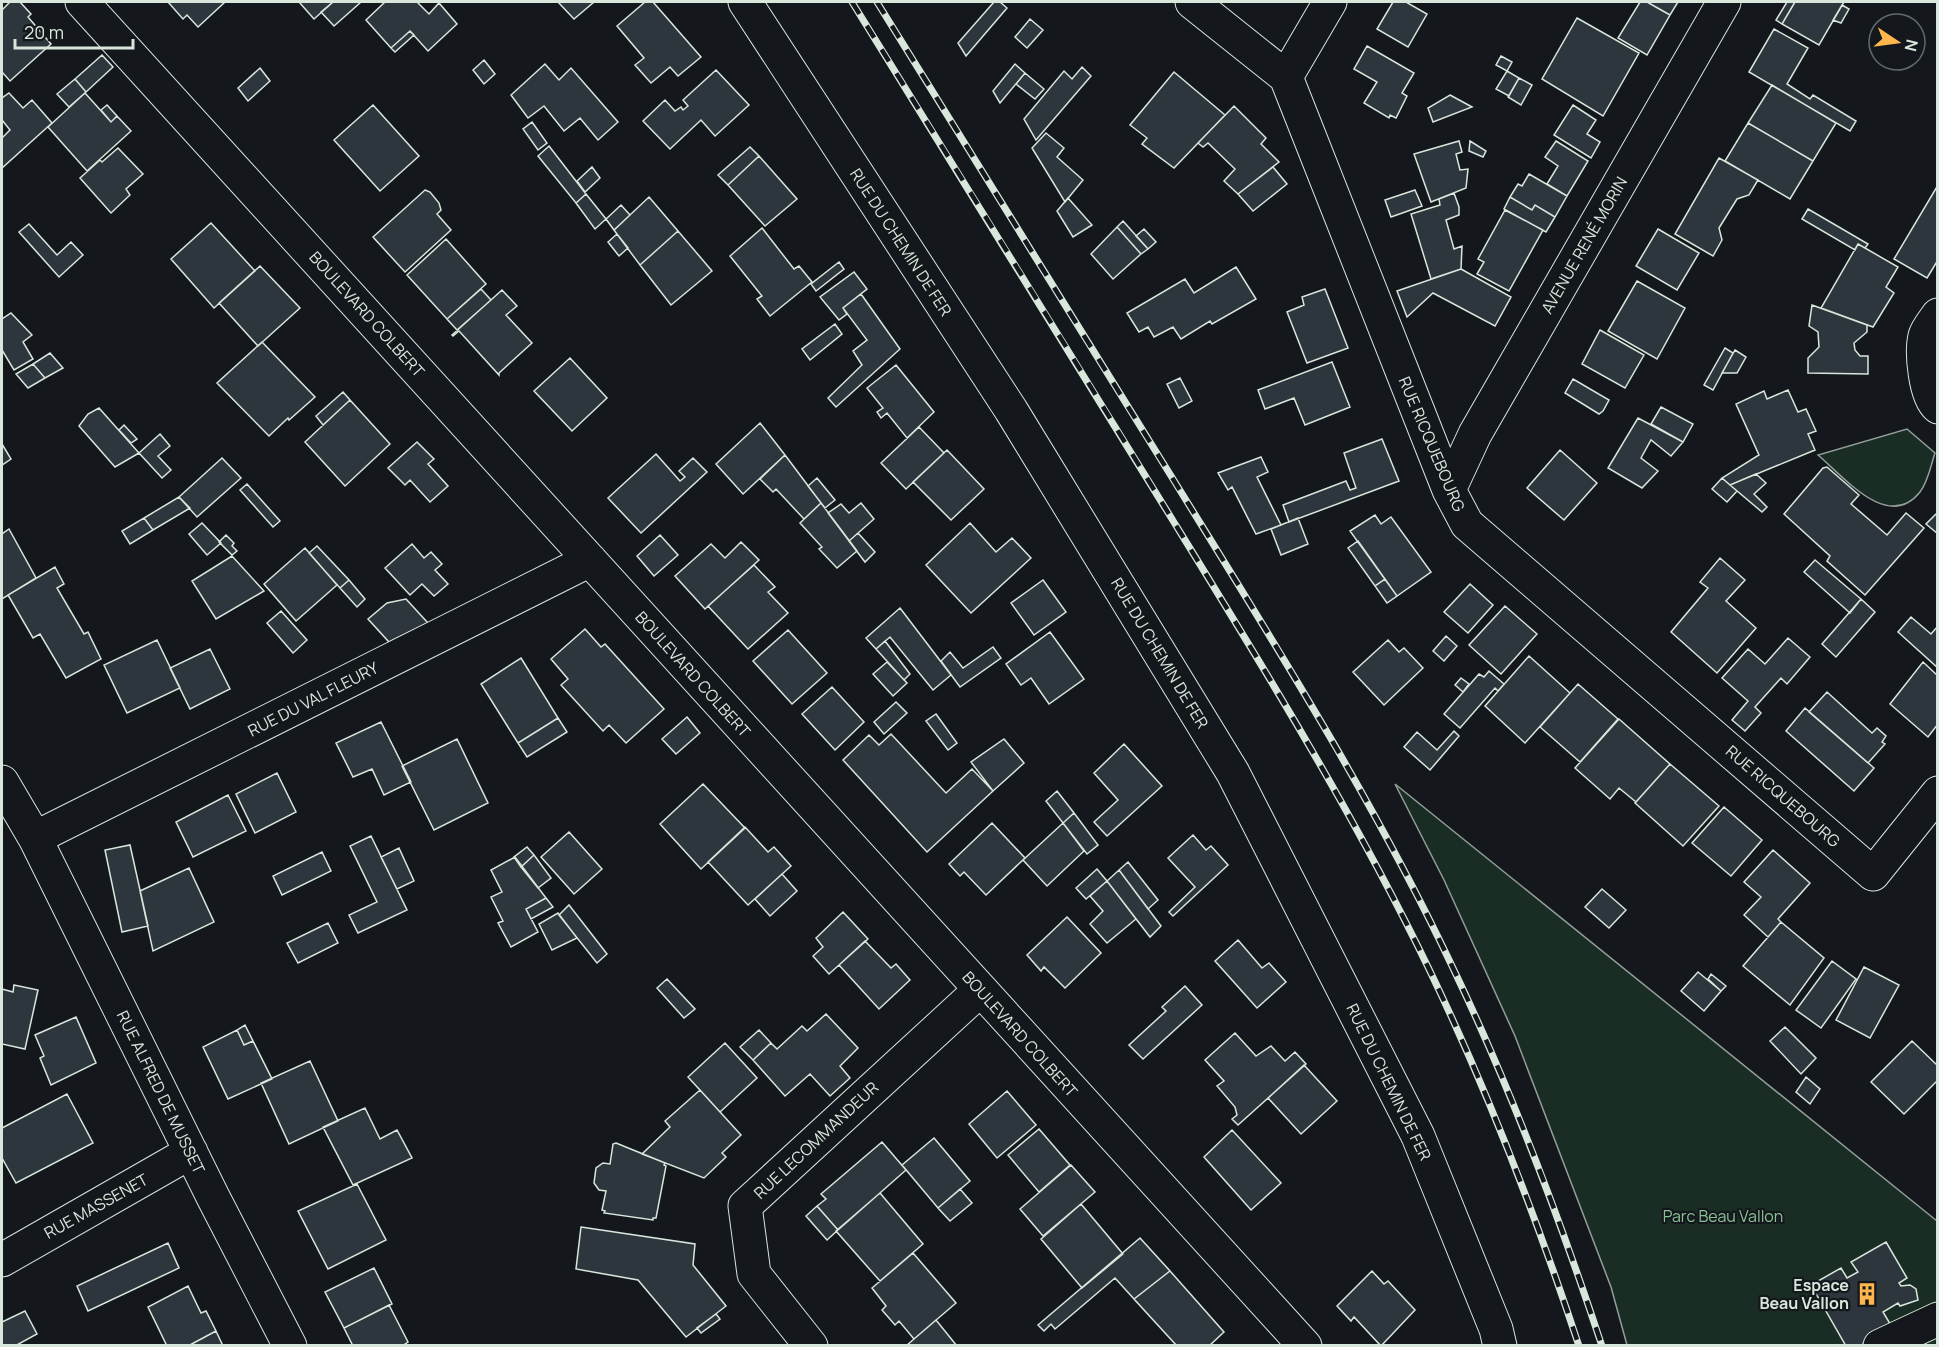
<svg xmlns="http://www.w3.org/2000/svg" width="1939" height="1347" viewBox="0 0 1939 1347" font-family="Manrope,sans-serif">
<rect width="100%" height="100%" fill="#14181c"/>
<path fill="#1a2d24" stroke="#939e99" stroke-width="1.5" d="M1907 429 1935 453C1931 465 1928 482 1920 492 1888 532 1844 477 1818 455Z
M1395 784 1937 1221V1345H1627L1611 1287 1515 1036 1444 880Z"/>
<path fill="#2c363c" stroke="#d8e6dc" stroke-width="1.5" d="M10 2H20L31 14 28 17 51 44 10 81 2 72V10Z
M168 2H225L198 27 187 15 183 19Z
M299 2H333L314 19Z
M333 2H361L334 26 321 12Z
M385 2H417L429 14 439 3 457 24 428 51 410 31 391 48 366 20Z
M558 2H594L574 19Z
M645 2H653L701 57 678 76 670 67 651 83 635 65 644 58 617 26Z
M994 2H1000L1007 8 966 56 958 43Z
M1393 2H1406L1427 14 1408 47 1377 29Z
M1640 2H1647L1670 15 1647 55 1618 38Z
M1647 2H1678L1670 15Z
M1787 2H1795L1782 24 1776 20Z
M1795 2H1844L1819 45 1782 24Z
M1842 5 1849 9 1841 23 1833 20Z
M1577 18 1639 53 1603 116 1542 79Z
M1030 19 1043 30 1027 48 1015 37Z
M1774 29 1808 48 1787 84 1810 99 1813 95 1856 121 1850 131 1749 72Z
M410 31 414 35 395 52 391 48Z
M1367 46 1414 73 1402 93 1407 96 1396 118 1390 115 1389 118 1364 103 1377 82 1354 69Z
M102 55 113 67 86 92 75 79Z
M1501 56 1512 62 1507 71 1496 65Z
M484 60 495 74 484 84 473 70Z
M545 64 559 80 571 68 618 122 598 140 580 118 564 131 544 106 528 118 511 95Z
M1015 64 1025 73 1000 103 993 91Z
M1082 67 1091 76 1036 140 1024 119 1064 71 1072 79Z
M260 68 270 81 248 101 238 88Z
M716 70 749 105 715 136 701 120 670 149 643 121 665 100 675 111 681 107 683 110 688 106 683 100Z
M1507 71 1519 78 1509 96 1496 89Z
M1174 72 1225 115 1174 168 1142 144 1147 138 1130 125Z
M1025 73 1044 89 1035 99 1016 84Z
M1519 78 1532 85 1521 105 1508 97Z
M75 79 86 92 69 107 57 94Z
M1772 85 1836 123 1813 161 1748 123Z
M9 93 23 108 32 100 52 123 2 168V138L10 130 2 120V98Z
M85 93 111 122 117 116 131 131 87 171 48 127Z
M1450 95 1472 107 1433 122 1428 108Z
M107 105 117 116 111 122 101 110Z
M373 105 419 156 380 191 334 140Z
M1573 105 1596 120 1587 134 1600 142 1591 158 1554 135Z
M1234 106 1266 138 1261 144 1279 162 1238 194 1224 181 1235 169 1208 143 1203 147 1198 143Z
M532 122 547 143 538 150 523 129Z
M1748 123 1813 161 1790 199 1725 161Z
M1046 133 1064 148 1057 157 1083 180 1065 202 1032 148Z
M1459 141 1462 152 1456 154 1460 170 1468 169 1466 188 1431 202 1414 154Z
M1470 141 1486 151 1483 157 1469 151Z
M1556 141 1588 161 1567 196 1547 184 1558 166 1545 157Z
M549 146 586 194 576 203 538 156Z
M750 147 759 156 728 185 718 175Z
M118 148 143 174 126 189 130 195 111 213 80 178 100 160 102 162Z
M759 156 797 199 765 226 728 185Z
M1719 158 1758 180 1749 195 1737 199 1719 228 1722 240 1713 256 1675 234Z
M592 167 600 178 585 192 577 181Z
M1273 167 1287 184 1253 211 1238 194Z
M1529 174 1567 196 1555 217 1535 205 1532 210 1510 197 1518 184 1522 186Z
M1938 185V260L1927 278 1894 259Z
M425 190 430 192 439 203 441 210 437 214 451 230 405 272 373 237Z
M1415 190 1422 206 1391 217 1385 200Z
M1454 193 1459 207V215L1446 220 1454 249 1462 246 1461 269 1431 279 1411 214 1440 205 1439 199Z
M586 194 606 219 595 229 576 203Z
M649 197 678 231 640 265 614 230Z
M1510 197 1532 210 1535 205 1555 217 1546 232 1504 209Z
M1068 198 1092 225 1073 237 1057 211Z
M621 205 630 215 614 230 606 219Z
M1808 209 1868 244 1865 248 1858 244 1855 250 1802 219Z
M1505 210 1543 230 1509 291 1477 274 1484 262 1478 259Z
M1123 221 1148 249 1141 254 1117 227Z
M211 223 255 271 214 308 171 259Z
M29 224 57 255 71 242 83 255 59 277 19 232Z
M1117 227 1141 254 1113 279 1091 254Z
M762 228 794 269 799 266 812 282 770 316 757 299 762 296 730 256Z
M1144 229 1156 242 1148 249 1136 236Z
M1658 229 1699 253 1677 290 1636 266Z
M678 231 712 271 671 305 640 265Z
M617 234 628 248 619 256 608 242Z
M446 239 486 284 447 319 407 275Z
M1858 244 1898 267 1886 287 1894 293 1873 327 1821 308Z
M839 262 844 269 816 291 811 284Z
M260 266 300 308 258 346 219 303Z
M1236 267 1256 299 1212 324 1210 321 1181 339 1173 327 1154 337 1148 327 1139 332 1127 313 1185 279 1194 293Z
M1461 269 1511 297 1495 326 1433 293 1407 317 1397 291Z
M854 272 867 289 843 308 847 314 839 320 820 297Z
M1637 281 1685 308 1657 359 1608 331Z
M481 289 491 300 457 330 447 319Z
M1325 289 1348 348 1307 363 1287 312 1304 305 1302 297Z
M502 290 517 306 506 315 532 343 499 373V375L459 331 453 336 452 335Z
M861 294 900 349 836 407 828 398 862 365 853 351 867 340 843 308Z
M1812 305 1867 325V332L1854 343 1855 350 1860 356H1868V374L1808 373V358L1819 347 1818 332 1809 326Z
M11 313 32 335 23 342 33 359 14 370 2 350V319Z
M835 324 842 334 810 360 802 349Z
M1600 330 1644 355 1625 388 1582 364Z
M262 342 315 397 289 420 288 418 269 436 217 383Z
M1725 348 1733 353 1713 390 1704 385Z
M1735 350 1746 357 1737 373H1722Z
M50 353 63 368 45 378 33 364Z
M570 358 607 398 572 431 534 391Z
M1332 362 1350 407 1305 425 1294 398 1265 409 1258 390Z
M33 364 45 378 28 388 16 374Z
M896 365 934 412 907 438 887 413 881 418 877 412 883 408 867 388Z
M1180 378 1192 401 1179 408 1167 384Z
M1573 379 1609 400 1603 411 1599 414 1565 393Z
M1788 390 1798 412 1806 409 1816 431 1808 434 1815 450 1730 485 1722 478 1759 455 1736 404 1764 391 1767 399Z
M343 392 350 400 323 425 316 416Z
M350 400 390 444 345 486 305 442Z
M1661 407 1693 424 1683 442 1651 424Z
M99 408 139 453 115 467 79 426 88 414Z
M1638 418 1683 442 1671 456 1651 440 1641 458 1658 471 1642 488 1608 468Z
M760 423 785 455 743 494 716 464Z
M124 425 137 439 131 443 119 430Z
M919 427 944 453 906 489 881 463Z
M160 434 170 446 158 456 171 470 162 478 139 453Z
M1382 439 1399 481 1289 522 1283 505 1346 481 1350 490 1356 488 1344 453Z
M417 442 434 459 428 464 448 486 430 502 410 480 405 485 388 468Z
M2 444 11 459 2 465Z
M947 450 984 489 951 520 913 482Z
M1560 450 1597 483 1564 520 1527 488Z
M656 454 680 481 685 477 679 471 693 458 707 472 641 533 608 498Z
M785 455 821 503 804 519 776 489 773 492 760 479Z
M1261 457 1268 472 1257 477 1281 525 1256 534 1232 487 1228 490 1218 473Z
M222 458 241 478 197 517 179 497Z
M1827 467 1859 495 1851 504 1887 535 1906 513 1924 528 1865 595 1827 561 1830 556 1784 514 1823 468Z
M1756 474 1766 483 1754 494 1767 507 1762 512 1730 485Z
M817 478 835 500 825 508 808 486Z
M1722 478 1737 491 1727 502 1712 489Z
M247 484 280 521 273 527 240 490Z
M179 497 190 508 153 530 144 518Z
M821 503 857 551 837 568 819 549 822 547 800 523Z
M861 503 874 519 849 541 828 513 841 504 849 513Z
M1938 512V534L1926 524Z
M1375 515 1381 524 1391 517 1431 572 1397 596 1350 531Z
M144 518 153 530 130 544 122 531Z
M1298 518 1308 544 1281 555 1271 529Z
M202 523 221 543 207 555 189 534Z
M970 523 996 552 1012 538 1031 558 971 613 926 565Z
M9 529 36 578 2 599V534Z
M858 533 875 552 865 562 849 541Z
M226 535 234 543 232 546 237 551 232 555 219 542Z
M660 535 678 555 654 576 637 556Z
M1358 541 1385 579 1375 586 1348 548Z
M741 542 759 560 705 609 675 576 711 544 725 558Z
M412 544 424 558 431 552 442 564 435 570 448 584 434 596 422 584 410 595 385 568Z
M317 546 349 580 340 588 309 553Z
M305 548 337 585 296 621 264 584Z
M232 556 264 591 216 619 192 581Z
M1720 558 1745 580 1726 601 1756 628 1717 673 1671 632 1708 588 1700 582Z
M1815 560 1861 599 1850 613 1804 572Z
M754 565 775 587 768 592 788 613 748 649 708 606Z
M55 567 64 584 57 588 84 634 88 632 101 659 66 678 40 634 33 638 8 595Z
M1385 579 1397 596 1387 603 1375 586Z
M349 580 365 599 357 607 340 588Z
M1043 580 1066 612 1034 635 1011 603Z
M1470 584 1493 605 1468 633 1444 612Z
M406 599 428 623 389 642 368 619 387 603Z
M1861 599 1875 612 1836 657 1822 644Z
M1505 606 1537 634 1501 674 1469 645Z
M900 608 951 675 933 690 890 637 876 649 866 638Z
M281 611 307 640 293 653 267 623Z
M1911 617 1931 634 1938 626V668L1898 632Z
M585 629 601 647 605 644 664 709 626 743 609 725 603 731 561 685 568 679 551 659Z
M788 630 827 673 792 704 753 661Z
M1050 632 1084 679 1049 704 1031 678 1021 685 1006 664Z
M1446 636 1457 646 1444 661 1433 651Z
M1788 638 1810 657 1787 684 1781 678 1755 707 1761 713 1745 731 1732 720 1748 701 1722 678 1748 649 1765 664Z
M157 640 180 688 127 713 104 665Z
M1388 640 1399 652 1404 648 1423 668 1384 705 1353 672Z
M885 641 910 674 904 680 876 649Z
M993 647 1001 658 960 687 941 661 950 652 963 668Z
M210 649 230 689 190 709 170 668Z
M1529 656 1570 693 1525 743 1485 706Z
M521 658 558 718 518 743 481 684Z
M887 662 907 683 893 696 873 674Z
M1923 662 1938 676V724L1928 737 1890 704Z
M1489 671 1504 684 1498 691 1495 688 1460 728 1444 714 1479 674 1484 677Z
M1461 678 1469 684 1463 692 1455 685Z
M1578 684 1618 719 1580 762 1540 727Z
M832 687 864 722 835 750 802 714Z
M1827 692 1872 733 1877 728 1886 736 1882 742 1885 744 1868 763 1809 712Z
M896 702 907 713 884 734 874 722Z
M1805 708 1874 768 1854 791 1786 731Z
M936 714 957 743 948 750 926 721Z
M687 717 700 733 676 754 662 739Z
M558 718 567 732 527 757 518 743Z
M1619 719 1670 764 1636 802 1619 788 1610 799 1575 768Z
M381 722 411 782 384 795 372 769 353 777 336 743Z
M1454 731 1459 736 1430 770 1404 747 1417 732 1437 750Z
M891 734 946 793 972 769 993 791 927 852 843 760 869 735 879 745Z
M457 739 488 803 434 830 402 766Z
M1004 739 1024 763 993 791 971 762Z
M1124 744 1162 786 1107 836 1094 822 1118 800 1094 773Z
M1670 764 1719 806 1683 846 1635 803Z
M277 773 296 812 255 833 236 794Z
M703 784 745 828 701 869 660 824Z
M1057 791 1074 813 1063 823 1046 801Z
M228 795 246 831 193 857 176 822Z
M1724 807 1762 840 1731 876 1692 843Z
M1074 813 1098 845 1087 854 1063 823Z
M992 823 1025 858 986 895 964 872 960 876 949 864Z
M1063 823 1084 851 1047 886 1023 860Z
M745 827 768 852 774 847 791 866 748 905 708 862Z
M569 832 602 869 574 894 541 857Z
M1193 835 1206 850 1211 846 1228 865 1173 916 1169 912 1195 887 1168 858Z
M371 836 407 910 358 933 349 915 377 902 350 846Z
M130 845 148 926 122 932 105 850Z
M527 847 534 855 521 867 514 857Z
M399 848 414 881 397 889 381 857Z
M1773 850 1810 883 1778 919 1781 922 1768 937 1744 915 1761 897 1744 882Z
M322 852 331 871 282 895 273 876Z
M534 855 551 878 538 888 521 867Z
M515 857 546 898 526 909 538 932 511 947 498 923 503 921 491 897 502 892 491 870Z
M1128 862 1158 900 1148 909 1119 870Z
M189 868 214 922 153 951 140 891Z
M1097 869 1107 881 1086 899 1076 888Z
M1119 870 1161 926 1150 937 1107 881Z
M782 874 797 891 770 916 755 899Z
M1107 881 1136 919 1107 943 1090 924 1103 911 1090 896Z
M1602 889 1626 910 1609 928 1585 907Z
M546 898 553 907 531 919 526 909Z
M569 905 607 954 597 963 559 915Z
M843 912 868 939 829 974 813 956 823 947 816 938Z
M558 913 577 938 552 950 539 924Z
M1067 917 1101 953 1065 988 1044 967 1041 971 1027 955Z
M1781 922 1824 958 1790 1005 1743 966Z
M328 923 338 943 298 963 287 943Z
M1238 940 1262 968 1269 963 1286 982 1257 1008 1215 961Z
M865 941 891 968 896 964 910 980 879 1009 839 965Z
M1832 961 1856 979 1821 1028 1796 1010Z
M1864 967 1899 985 1870 1038 1836 1020Z
M1698 972 1721 991 1704 1011 1681 991Z
M1711 974 1726 986 1721 991 1708 979Z
M667 979 695 1009 684 1018 657 988Z
M14 985 38 990 25 1049 2 1044V989L13 992Z
M1185 986 1202 1005 1143 1059 1129 1045 1166 1011 1162 1007Z
M826 1014 858 1048 840 1066 850 1078 830 1096 810 1074 785 1096 753 1060 771 1043 777 1049 802 1026 807 1031Z
M76 1017 96 1063 51 1085 40 1058 44 1056 35 1035Z
M245 1025 253 1041 244 1045 237 1030Z
M1785 1027 1816 1058 1801 1074 1770 1041Z
M237 1030 244 1045 253 1041 272 1079 228 1099 203 1047Z
M759 1030 771 1043 753 1060 740 1047Z
M1235 1033 1256 1056 1271 1046 1285 1061 1295 1052 1306 1064 1238 1125 1232 1119 1237 1115 1235 1107 1217 1086 1224 1081 1205 1060Z
M1912 1041 1938 1066V1080L1904 1114 1871 1082Z
M725 1043 757 1078 720 1112 688 1077Z
M310 1061 338 1121 289 1144 261 1083Z
M1304 1065 1337 1101 1301 1134 1268 1098Z
M1806 1077 1820 1089 1810 1104 1796 1092Z
M700 1090 741 1135 722 1153 726 1157 704 1178 642 1154 670 1127 665 1121Z
M1007 1091 1036 1125 997 1158 969 1124Z
M67 1094 93 1143 16 1183 2 1158V1128Z
M365 1108 380 1139 397 1130 412 1158 353 1185 323 1127Z
M1039 1129 1070 1165 1039 1192 1008 1155Z
M1232 1130 1281 1183 1251 1210 1204 1157Z
M934 1138 970 1181 938 1208 902 1165Z
M882 1142 906 1170 838 1230 817 1206 826 1199 821 1194Z
M616 1143 665 1163 664 1165 666 1166 656 1218H653V1220L604 1213 605 1211 602 1210 606 1191 599 1190 594 1183 596 1168 603 1163 610 1164 613 1144Z
M1071 1165 1095 1192 1043 1236 1020 1209Z
M357 1184 386 1240 328 1269 298 1211Z
M960 1189 972 1203 950 1221 938 1208Z
M880 1193 923 1244 880 1281 836 1231Z
M1081 1204 1123 1254 1082 1288 1041 1239Z
M817 1206 838 1230 827 1240 806 1216Z
M581 1227 695 1244 693 1265 726 1306 686 1337 638 1280 576 1269Z
M1140 1238 1170 1271 1134 1299 1115 1278 1055 1329 1051 1324 1044 1331 1038 1325Z
M1886 1242 1907 1278 1899 1283 1901 1286 1910 1285 1916 1289 1918 1300 1900 1306 1898 1303 1883 1312 1892 1327 1860 1346H1846L1811 1285 1841 1268 1847 1278 1858 1272 1851 1262Z
M168 1243 179 1268 88 1311 77 1286Z
M913 1253 956 1303 914 1339 899 1321 895 1325 882 1310 886 1306 872 1288Z
M374 1268 392 1304 344 1328 325 1292Z
M1170 1271 1224 1332 1209 1346H1177L1134 1299Z
M1372 1271 1384 1284 1388 1281 1415 1310 1381 1346 1354 1317 1351 1321 1337 1306Z
M188 1286 201 1313 206 1311 216 1331 188 1346H167L148 1307Z
M389 1305 408 1342 402 1346H353L344 1328Z
M25 1311 37 1334 15 1346H2V1322Z
M716 1314 720 1319 701 1333 697 1328Z
M936 1320 957 1346H906L914 1339Z
M216 1331 223 1346H188Z"/>
<g fill="none" stroke-linecap="round" stroke-linejoin="round">
<g stroke="#d8e6dc" stroke-width="35">
<path id="minor" d="M82 2C490 449 895 899 1305 1346
M745 2 1011 410 1233 773 1418 1136 1496 1329 1500 1346
M1192 2 1286 77 1449 490 1467 524 1873 874 1938 793
M1286 77 1330 2
M1938 315C1934 321 1927 329 1925 336 1921 352 1925 396 1938 407
M1449 490 1475 434 1724 2
M2 782 35 838 213 1197 290 1346
M35 838 590 560
M2 1260 191 1152
M811 1346 754 1274 745 1206 980 990
M1880 1346 1938 1319"/>
</g>
<use href="#minor" stroke="#14181c" stroke-width="33"/>
<g stroke="#d8e6dc" stroke-width="7">
<path id="rail" d="M852 2C959 174 1066 346 1172 519 1262 665 1353 812 1428 967 1487 1089 1536 1216 1579 1346
M877 2C976 161 1074 320 1173 479 1271 638 1372 797 1452 966 1511 1089 1559 1216 1602 1346"/>
</g>
<use href="#rail" stroke="#14181c" stroke-width="4.5" stroke-dasharray="14" stroke-linecap="butt"/>
</g>
<defs>
<g id="building-bare" transform="scale(1.8)"><path d="M-4-6H4V6H1V3H-1V6H-4ZM-2.5-4.3h1.7v1.8h-1.7ZM.8-4.3h1.7v1.8H.8ZM-2.5-1h1.7V.8h-1.7ZM.8-1h1.7V.8H.8Z" fill="#ffb74d" stroke="#14181c" stroke-width="2.5" paint-order="stroke"/></g>
</defs>
<g fill-rule="evenodd">
<use href="#building-bare" x="1867" y="1294"/>
</g>
<g text-anchor="middle" dominant-baseline="central" stroke-width="4.5" stroke-linejoin="round" paint-order="stroke">
<g font-size="16" fill="#d8e6dc" stroke="#14181c">
<text transform="translate(901 242) rotate(57)">RUE DU CHEMIN DE FER</text>
<text transform="translate(1584 245) rotate(-60)">AVENUE RENÉ MORIN</text>
<text transform="translate(367 314) rotate(48)">BOULEVARD COLBERT</text>
<text transform="translate(1432 444) rotate(67)">RUE RICQUEBOURG</text>
<text transform="translate(1160 653) rotate(59)">RUE DU CHEMIN DE FER</text>
<text transform="translate(693 674) rotate(48)">BOULEVARD COLBERT</text>
<text transform="translate(313 699) rotate(-27)">RUE DU VAL FLEURY</text>
<text transform="translate(1783 796) rotate(41)">RUE RICQUEBOURG</text>
<text transform="translate(1020 1034) rotate(48)">BOULEVARD COLBERT</text>
<text transform="translate(1389 1082) rotate(64)">RUE DU CHEMIN DE FER</text>
<text transform="translate(161 1092) rotate(64)">RUE ALFRED DE MUSSET</text>
<text transform="translate(816 1140) rotate(-43)">RUE LECOMMANDEUR</text>
<text transform="translate(96 1206) rotate(-29)">RUE MASSENET</text>
</g>
<g font-size="16" fill="#8ac095" stroke="#14181c">
<text x="1723" y="1216">Parc Beau Vallon</text>
</g>
<g font-size="16" font-weight="bold" fill="#d8e6dc" stroke="#14181c" text-anchor="end">
<text x="1849" y="1285">Espace<tspan x="1849" dy="18">Beau Vallon</tspan></text>
</g>
</g>
<rect width="1939" height="1347" fill="none" stroke="#d8e6dc" stroke-width="6"/>
<g transform="translate(1897 42) rotate(103)"><circle r="28" fill="#14181c" stroke="#626a69" stroke-width="1.5"/>
<path d="M0-4.5L10 22L0 15L-10 22Z" fill="#ffb74d"/>
<text y="-9" font-size="16" font-weight="bold" text-anchor="middle" fill="#d8e6dc">N</text>
</g>
<path d="M15 39v9h118v-9" fill="none" stroke="#d8e6dc" stroke-width="3"/>
<text x="24" y="39" font-size="18" fill="#d8e6dc" stroke="#14181c" stroke-width="4.5" paint-order="stroke">20 m</text>
</svg>
